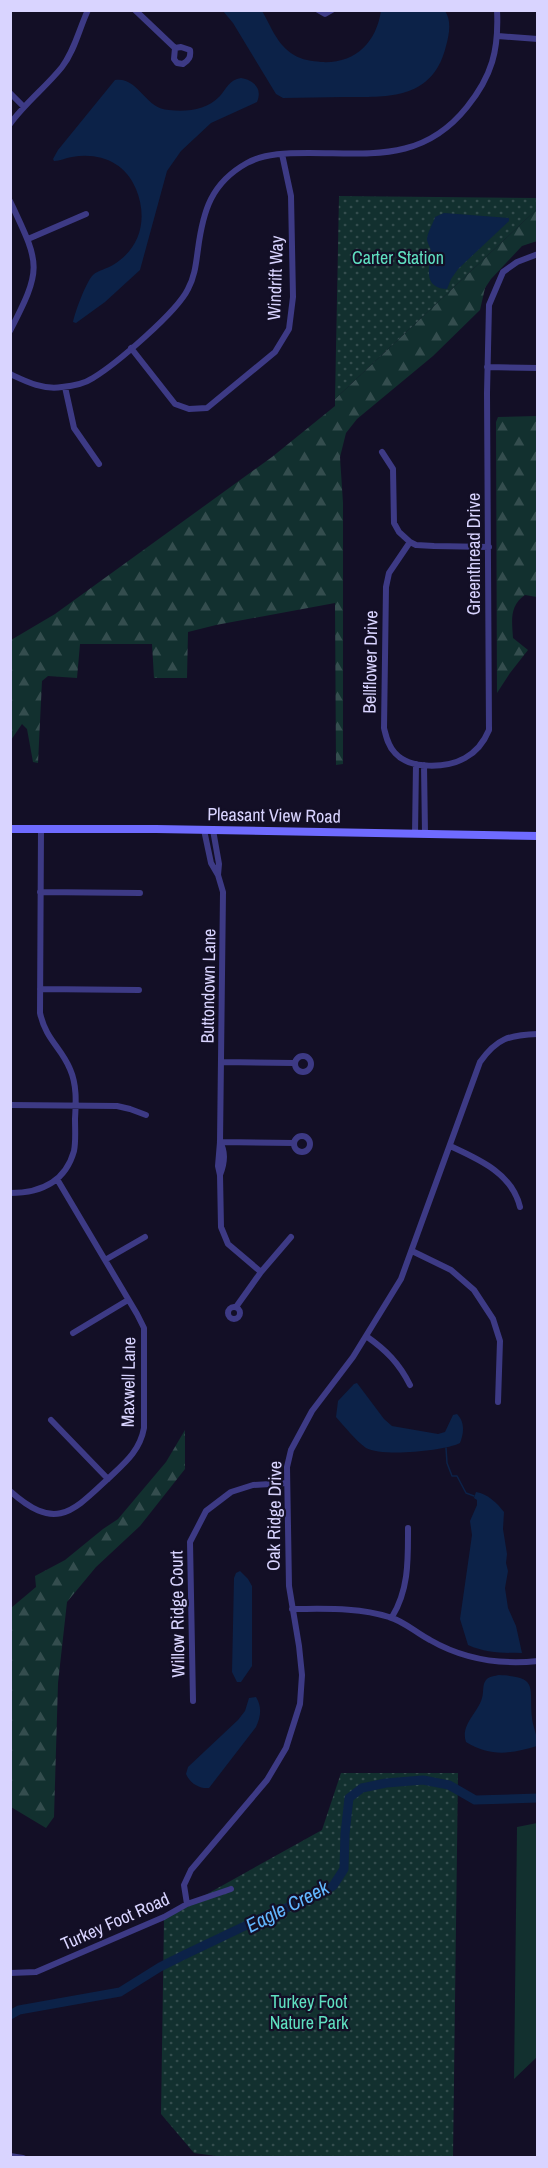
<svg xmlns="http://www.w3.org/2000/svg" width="548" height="2168" viewBox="0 0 548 2168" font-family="'Archivo Narrow',sans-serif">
<defs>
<pattern id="forest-firs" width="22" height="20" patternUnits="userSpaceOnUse" patternTransform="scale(1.5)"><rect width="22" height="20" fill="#12302f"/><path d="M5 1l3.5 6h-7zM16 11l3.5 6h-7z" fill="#344d4e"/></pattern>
<pattern id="park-dots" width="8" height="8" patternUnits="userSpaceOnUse" patternTransform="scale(1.5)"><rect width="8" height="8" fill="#12302f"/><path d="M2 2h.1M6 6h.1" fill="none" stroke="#344d4e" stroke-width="1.8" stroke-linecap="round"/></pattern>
</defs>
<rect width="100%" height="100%" fill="#130f26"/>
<path fill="#12302f" d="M537 1823V2057L514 2079 517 1827Z"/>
<path fill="url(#forest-firs)" d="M537 209V241L522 246 491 279 485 288 480 310 433 356 357 419 346 433 340 457 343 503V764L336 765 335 603 216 625 188 632 187 678H154L152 644H80L77 678 48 676 42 681 38 763 33 762 27 729 22 724 11 740V640L55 614 272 457 335 406V399Z
M537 416V597L525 595C509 606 512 621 513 638L528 650 510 673 497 693 496 422 498 417Z
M185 1430V1469L140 1526 96 1567 67 1602 58 1683 54 1817 46 1828 11 1807V1608L36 1587 35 1576 65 1560 103 1529 118 1519 166 1462Z"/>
<path fill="url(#park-dots)" d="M339 196 537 198V209L335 399Z
M341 1773H458L453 2157 231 2158 194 2153 161 2114 164 1918 322 1830Z"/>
<path fill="#0c2248" d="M223 11H262C271 26 277 45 294 55 302 60 312 61 321 62 355 64 376 43 381 11H445C452 21 449 35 446 46 433 100 388 97 344 97 324 97 303 98 283 98L276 94 233 23Z
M241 78C253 80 263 88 257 102L211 123 181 151 167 171 140 270 105 302 76 323 73 322C75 312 86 282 93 275 98 270 107 269 113 265 141 248 148 218 136 189 125 162 99 152 72 157 65 158 60 161 54 161L53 159 58 150 115 80C138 76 145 109 169 110 187 112 207 110 220 96 227 88 229 80 241 78Z
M444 213 509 218V221L458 269 451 279 447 289C423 288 429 268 431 253 431 247 428 245 427 240 427 233 433 224 435 217Z
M357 1383 384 1419 392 1426 438 1434 445 1432 453 1415 457 1414C465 1422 464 1433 460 1443 444 1451 382 1457 366 1448 355 1440 345 1427 336 1417L338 1401 354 1384Z
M476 1492C488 1494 497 1503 504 1512L503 1529 507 1554 506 1563 508 1571 505 1588 508 1608 516 1626 522 1653C503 1653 486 1653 468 1645L460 1619 472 1535 470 1521 477 1505V1500L474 1498Z
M240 1571 248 1579 252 1586V1666L241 1682H237L232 1672 234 1578 236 1573Z
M499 1675C539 1677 529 1686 532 1718 533 1728 538 1735 537 1746 510 1754 491 1757 466 1742 460 1725 478 1713 482 1698 484 1692 482 1685 486 1680 489 1676 495 1676 499 1675Z
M256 1697C262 1707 261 1716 256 1727L209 1788C199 1789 190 1783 186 1774L188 1767 238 1720 245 1711 249 1698Z"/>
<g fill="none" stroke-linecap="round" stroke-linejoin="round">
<path stroke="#0c2248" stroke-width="1.5" d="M446 1448 447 1463 452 1476H457L466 1493 474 1496"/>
<path stroke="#0c2248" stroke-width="9" d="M10 2015 19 2010 120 1992 160 1967 184 1955 272 1913 303 1902 333 1886 344 1869 345 1834 349 1798 362 1788 386 1783 423 1780 449 1785 475 1800 538 1798"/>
<path stroke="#3d3a85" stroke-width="6" d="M135 10 175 48 181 47 190 50C191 57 189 60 183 64L177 63 174 59 175 48
M318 10 325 14 332 10
M498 36 538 39
M10 93 24 107
M10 124C25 103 46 87 62 67 75 50 79 29 88 10
M10 201C40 265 43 267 10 331
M28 239 86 214
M131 348 175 404 189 409 207 408 275 352 289 329 293 297 291 196 282 154
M487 367 538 368
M10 374C27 382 43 390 62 387 73 386 84 384 93 378 116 364 177 312 188 289 195 276 196 263 198 249 203 211 211 183 247 163 265 153 289 153 309 153 372 153 423 162 467 107 492 76 499 50 497 10
M65 387 74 428 99 464
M382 452 393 469 394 523 399 532 410 542 416 545 434 546 489 547
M410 542 389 573 386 587 384 728C386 736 388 746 395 753 410 770 447 768 465 758 476 752 484 742 489 730L487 393 489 305 503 272 517 262 538 254
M424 765 425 834
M204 830 211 863 218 875
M213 830 219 864 218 875 223 892 220 1142 218 1166 220 1175 221 1227 228 1244 261 1272
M415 834 416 764
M40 892 140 893
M40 989 139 990
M295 1064a8 8 0 1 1 16 0a8 8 0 1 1-16 0Z
M222 1062 294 1063
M10 1105 117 1106 130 1109 146 1115
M294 1144a8 8 0 1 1 16 0a8 8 0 1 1-16 0Z
M220 1142 294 1143
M450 1146C478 1159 512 1173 520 1207
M220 1175C224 1165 226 1152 220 1142
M10 1193C40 1193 65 1183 74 1151 76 1141 75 1130 75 1119 76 1102 77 1085 70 1069 61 1047 46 1040 40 1013L41 829
M412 1251 451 1270 474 1290 493 1319 500 1341 498 1402
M105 1260 145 1237
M228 1313a6 6 0 1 1 12 0a6 6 0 1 1-12 0Z
M236 1307 261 1272 291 1237
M73 1333 128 1300
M366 1336C386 1350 399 1363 410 1385
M51 1420 108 1479
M10 1491C57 1533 73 1511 111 1476 126 1462 140 1450 144 1428V1328L137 1314 57 1179
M292 1609C325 1609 358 1607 389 1617 404 1621 416 1633 430 1640 463 1659 500 1665 538 1661
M392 1617C409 1589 408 1560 408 1528
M193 1701 190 1542 206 1511 231 1492 253 1485 287 1483
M187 1904 184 1885 191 1870 267 1780 286 1748 300 1704 302 1675 299 1646 289 1586 287 1467 291 1450 312 1411 353 1357 401 1279 480 1062C497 1038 509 1035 538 1034
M10 1973 36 1972 164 1917 187 1904 231 1889
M10 2156 23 2158"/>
<path stroke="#6f6bff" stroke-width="8" d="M10 829H156L538 836"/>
</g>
<g text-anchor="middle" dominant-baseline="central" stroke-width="4.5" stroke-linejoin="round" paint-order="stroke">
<g font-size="18" fill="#5fe0c0" stroke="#130f26">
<text x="398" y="257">Carter Station</text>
<text x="309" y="2001">Turkey Foot<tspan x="309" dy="21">Nature Park</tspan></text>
</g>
<g font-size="18" fill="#d9d4ff" stroke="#130f26">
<text transform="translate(275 278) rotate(-88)">Windrift Way</text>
<text transform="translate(473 554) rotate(-90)">Greenthread Drive</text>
<text transform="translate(370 662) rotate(-89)">Bellflower Drive</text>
<text transform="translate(274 815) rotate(1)">Pleasant View Road</text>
<text transform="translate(208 986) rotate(-89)">Buttondown Lane</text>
<text transform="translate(128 1382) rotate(-89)">Maxwell Lane</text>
<text transform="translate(274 1516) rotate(-89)">Oak Ridge Drive</text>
<text transform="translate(177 1614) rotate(-91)">Willow Ridge Court</text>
<text transform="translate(115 1921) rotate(-24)">Turkey Foot Road</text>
</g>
<g font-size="20" font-style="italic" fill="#62b6ff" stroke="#130f26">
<text transform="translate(287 1906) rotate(-27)">Eagle Creek</text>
</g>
</g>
<rect width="548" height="2168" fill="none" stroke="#d9d4ff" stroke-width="24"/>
</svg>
